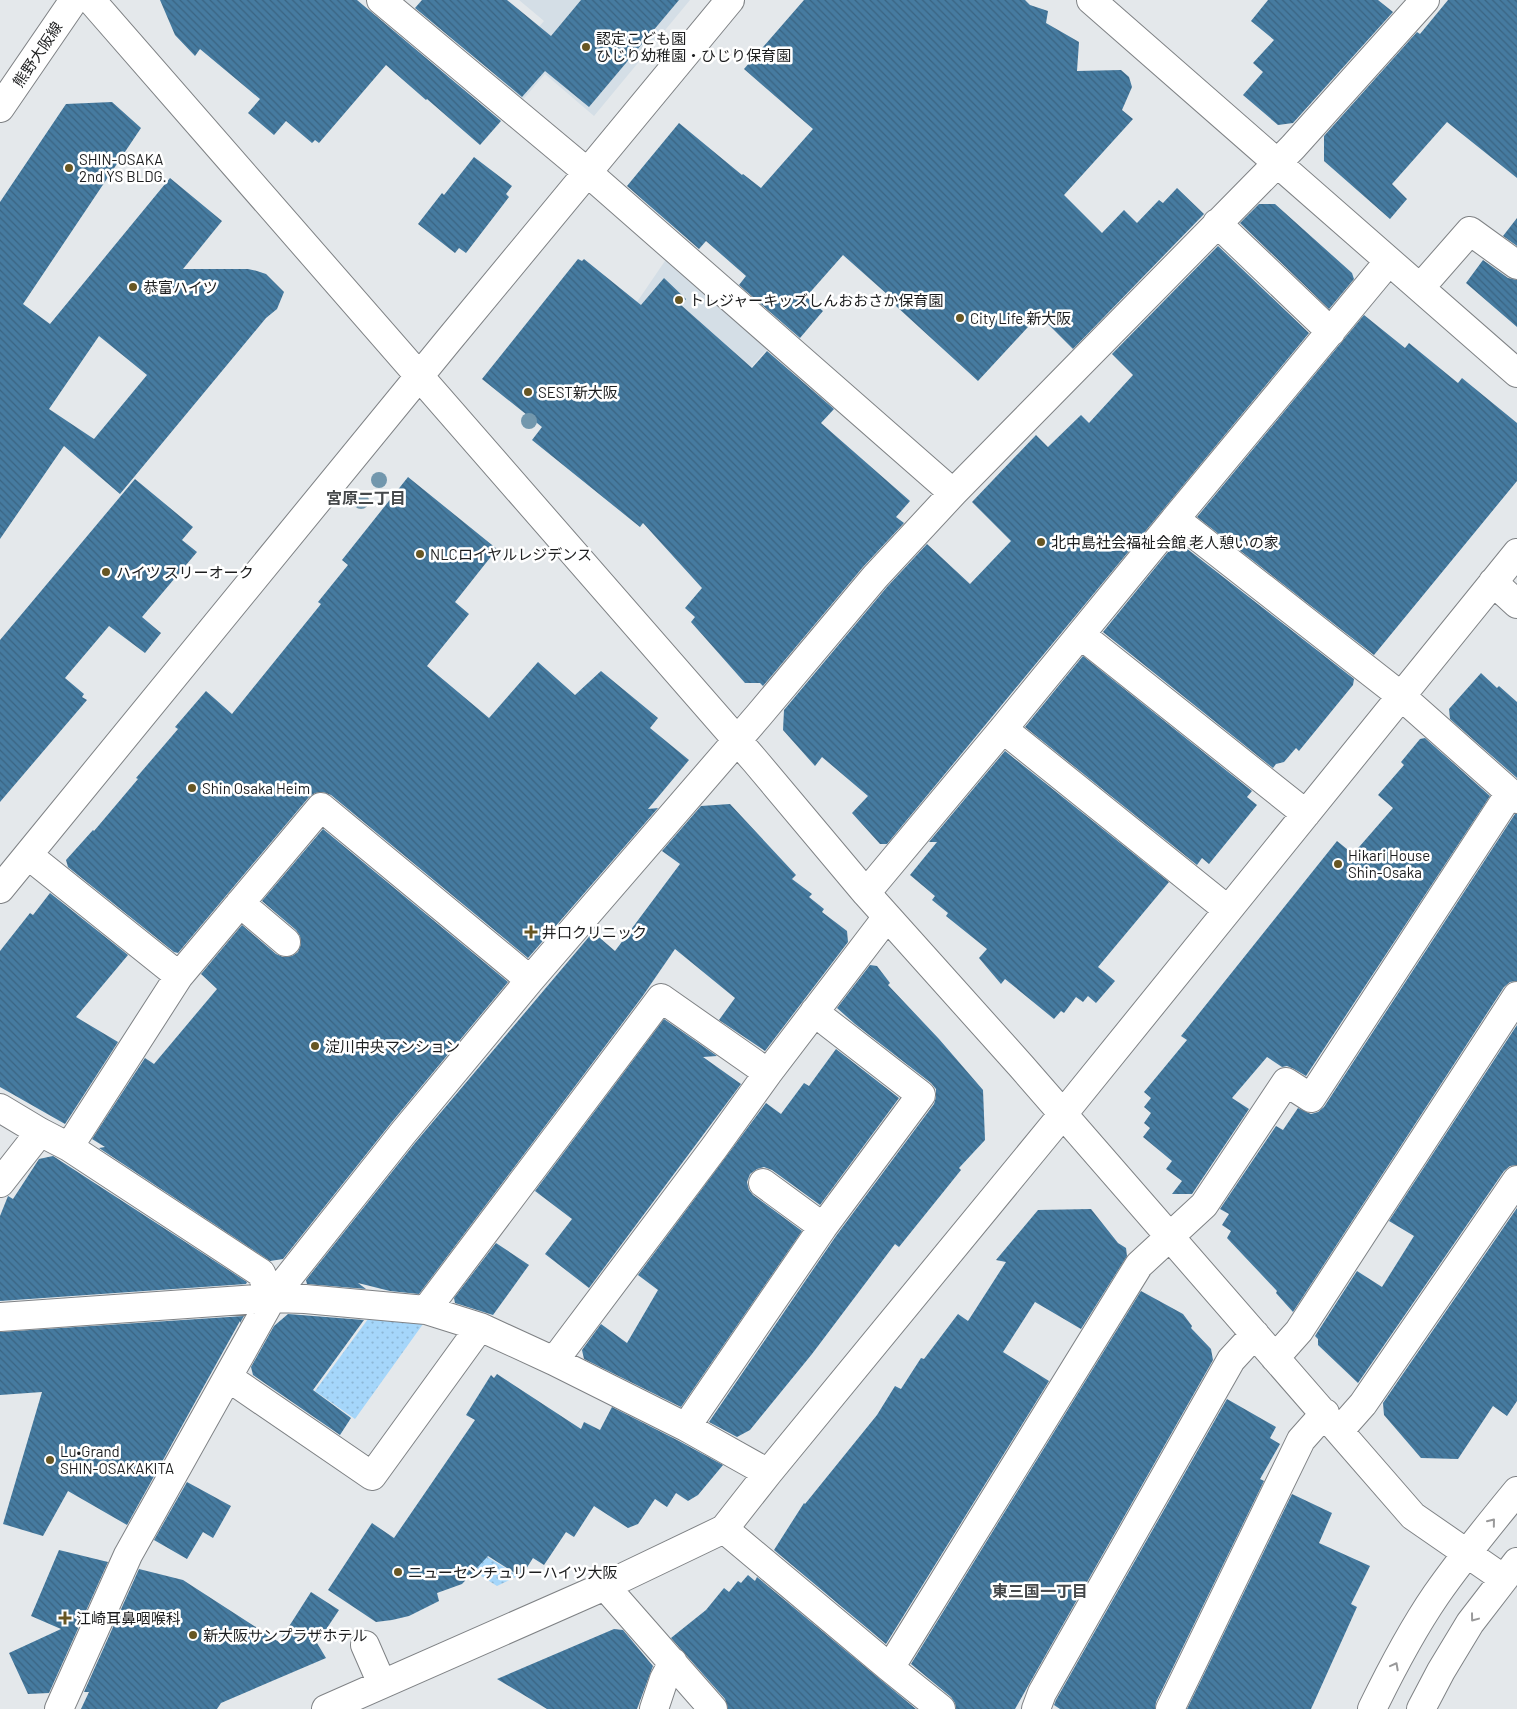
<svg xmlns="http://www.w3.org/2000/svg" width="1517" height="1709" viewBox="0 0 1517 1709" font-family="Barlow,'Noto Sans JP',sans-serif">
<defs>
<pattern id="grass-dots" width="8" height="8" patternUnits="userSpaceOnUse" patternTransform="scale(1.25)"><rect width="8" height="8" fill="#a5d6fa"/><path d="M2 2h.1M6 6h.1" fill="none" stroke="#8db7d6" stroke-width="1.8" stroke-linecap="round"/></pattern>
<pattern id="building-back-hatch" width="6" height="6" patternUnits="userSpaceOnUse" patternTransform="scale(1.25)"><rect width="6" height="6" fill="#467ba0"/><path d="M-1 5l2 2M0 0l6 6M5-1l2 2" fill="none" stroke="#3a6482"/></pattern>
</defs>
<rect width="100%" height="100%" fill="#e4e8eb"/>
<path fill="#d4dee6" d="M519 0H690L594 116 545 74 520 103 493 81 544 21Z
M669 255 771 345 699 425 605 349Z"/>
<path fill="url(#grass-dots)" d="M368 1319 423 1324 355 1419 315 1391Z
M450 1534 518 1576 497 1586 440 1550Z"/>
<path fill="url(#building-back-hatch)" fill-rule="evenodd" d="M160 0H357L501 121 480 145 427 99 426 100 386 65 319 143 315 140 312 143 286 121 274 135 248 113 260 99 200 49 195 56 175 35Z
M422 0H507L551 36 581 0H679L589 107 545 71 522 97 415 8Z
M804 0H1025L1030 5 1048 11 1046 23 1079 42 1077 71 1121 70 1129 77 1132 87 1122 110 1133 119 1064 195 1102 233 1124 210 1137 223 1159 200 1163 203 1177 188 1204 214 1073 349 1039 315 978 381 896 306 897 303 843 255 806 297 823 311 800 338 739 285 746 276 706 241 699 249 627 186 679 123 742 175 743 174 761 188 813 129 744 69Z
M1268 0H1378L1393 12 1293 123 1278 125 1243 95 1263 72 1253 63 1274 40 1251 21Z
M1448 0H1517V178L1447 122 1392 184 1407 199 1390 219 1324 161V136L1417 32 1420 34Z
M112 102 141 128 23 304 50 324 170 178 222 221 183 269H248L257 271 266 274 284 292 277 309 266 318 120 494 64 446 0 539V202L66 104ZM99 336 147 375 94 439 49 409Z
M474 157 512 186 506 194 509 197 466 253 459 248 455 253 418 224 442 193 444 195Z
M1259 204H1275L1352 273 1354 279 1329 309 1240 223Z
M1517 218V246L1503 236Z
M1218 246 1309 333 887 844H880L852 813 868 796 822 757 815 766 783 730 784 710 887 587 927 544 970 584 1011 541 972 502 1036 435 1048 447 1081 415 1089 423 1133 375 1112 354Z
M578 259 582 261 584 259 641 305 664 278 686 299 681 305 752 368 767 351 834 409 821 423 910 501 896 517 904 523 863 567 763 686 760 683H745L691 622 695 617 685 608 702 588 643 523 640 527 532 440 542 427 482 379Z
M1483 260 1508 278 1517 280V327L1466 283Z
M1364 315 1405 348 1409 343 1458 383 1462 378 1517 423V481L1374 655 1197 517Z
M408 477 497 549 455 602 469 614 427 666 489 718 538 662 575 695 601 671 658 718 650 728 689 760 648 809 658 808 528 958 331 795 323 792 315 793 309 797 178 953 174 952 68 867 66 860 93 830 94 831 138 779 136 778 178 729 175 727 206 691 232 714 321 604 318 602 348 565 342 560Z
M135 479 193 527 182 540 197 552 142 617 161 633 145 653 109 626 65 678 84 694 82 697 87 700 0 802V640Z
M1177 541 1354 679 1353 685 1299 751 1296 748 1284 762 1276 764 1273 768 1103 632Z
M1083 656 1252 791 1247 797 1257 805 1209 864 1202 858 1197 865 1025 727Z
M1481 673 1497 688 1499 686 1517 702V778L1450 719 1449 709Z
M1425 738 1490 796 1306 1076 1294 1069 1287 1066 1282 1067 1267 1057 1232 1098 1249 1109 1192 1194H1172L1182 1181 1166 1169 1172 1161 1143 1137 1150 1128 1144 1123 1151 1113 1144 1107 1151 1098 1144 1092 1187 1040 1181 1036 1337 841 1353 854 1393 808 1378 795 1404 765 1401 762 1420 739Z
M1005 751 1169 882 1098 967 1115 981 1096 1003 1088 996 1083 1002 1076 997 1064 1013 1061 1011 1054 1019 1005 979 1001 984 979 958 987 949 946 916 948 913 932 900 935 896 910 875 937 842H929Z
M730 804 796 875 792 879 812 894 809 897 824 909 822 912 847 931 848 942 765 1051 719 1020 735 998 675 949 642 997 419 1294 390 1291 358 1283 366 1289 307 1284 306 1280 415 1143 593 932 615 951 680 864 662 851 701 806Z
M1515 814H1517V981L1510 982 1504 987 1293 1312 1276 1293 1277 1291 1227 1238 1231 1231 1222 1225 1229 1214 1220 1209 1276 1126 1283 1130 1298 1108 1311 1114 1318 1112 1324 1107Z
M323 829 508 982 391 1123 283 1259 270 1261 99 1148 105 1147 92 1139 145 1058 154 1064 217 989 201 974 242 925 276 954 283 957 292 956 298 952 301 944 300 936 296 930 262 901Z
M50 893 128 955 76 1017 118 1042 65 1124 0 1087V951L30 913 33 915Z
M870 965 877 966 890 983 888 985 939 1039 983 1090 985 1140 959 1168 961 1170 899 1247 895 1244 812 1354 750 1430 737 1437 709 1422 836 1236 934 1104 936 1097V1089L931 1083 855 1024 837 1008Z
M664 1019 717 1056 703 1057 741 1084 589 1288 545 1254 572 1219 535 1191Z
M1517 1025V1165L1510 1166 1504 1171 1358 1383 1318 1345V1339L1315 1336 1357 1271 1382 1287 1414 1236 1389 1221Z
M836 1049 899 1098 820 1205 772 1170 764 1167 757 1169 750 1174 747 1182 749 1190 753 1195 802 1231 681 1407 584 1359 582 1350 601 1324 627 1343 658 1290 638 1275 766 1103 781 1114 804 1083 809 1086Z
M53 1156 247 1282 246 1284 0 1301V1216L8 1196 13 1199 39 1159Z
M1517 1208V1401L1507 1416 1493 1406 1458 1459 1421 1458 1384 1415 1383 1403Z
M1091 1209 1118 1243 1126 1248 1127 1256 1081 1329 1035 1302 1003 1352 1049 1381 886 1644 774 1550 804 1503 805 1504 877 1415 895 1386 901 1389 921 1358 924 1359 958 1314 968 1321 1006 1262 996 1260 1038 1210Z
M496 1243 529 1265 493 1315 455 1303 454 1298Z
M1141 1291 1183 1314 1192 1326 1191 1328 1211 1349 1213 1360 1015 1709H956L955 1703 951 1697 911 1664Z
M288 1314 364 1320 313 1390 351 1418 340 1435 253 1375 251 1367 274 1326Z
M244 1316 240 1323V1321L127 1525 68 1491 43 1536 3 1524 42 1392 0 1395V1332Z
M497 1374 581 1429 584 1422 600 1430 612 1407 679 1441 723 1465 698 1495 688 1501 676 1493 667 1507 655 1499 638 1524 628 1528 594 1506 574 1537 566 1532 544 1565 533 1558 521 1577 488 1556 462 1584 437 1593 439 1601 409 1616 392 1620 376 1622 328 1590 372 1523 394 1538 475 1420 466 1415 491 1375 494 1378Z
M1227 1399 1276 1427 1270 1438 1280 1444 1260 1479 1264 1481 1156 1702 1155 1709H1060L1054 1705 1056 1700Z
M187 1482 231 1506 213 1538 203 1532 187 1559 154 1540Z
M1292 1494 1332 1513 1319 1543 1370 1566 1351 1604 1357 1607 1311 1709H1187Z
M59 1550 108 1562 49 1693 28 1694 9 1653 61 1629 31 1616Z
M139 1569 183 1580 279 1642 311 1592 339 1610 317 1643 326 1658 221 1703 217 1709H81L89 1692H84Z
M748 1575 755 1581 757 1577 916 1709H728L725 1699 671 1638 706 1610 724 1588 729 1592 738 1581 741 1583Z
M614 1629 623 1630 653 1666 637 1709H547L497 1679Z"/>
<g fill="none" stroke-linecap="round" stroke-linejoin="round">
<g stroke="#7f8285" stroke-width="30">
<path id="minor" d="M91 0 756 762 866 893 1022 1067 1413 1516 1504 1579
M381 0 587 172 953 493
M1091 0 1517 373
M1217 223 1331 332
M1420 288 1470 231 1517 265
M1175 519 1401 696 1517 799
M1493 582 1517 604
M1081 635 1306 814
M1003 729 1228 910
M28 855 179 976
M0 889 448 341 730 0
M866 893 1003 729 1175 519 1389 261
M240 903 286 942
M0 1108 40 1132 69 1147 261 1273 272 1298
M69 1147 179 976 321 807 530 980
M0 1183 40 1132
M763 1183 823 1227
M426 1310 661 998 768 1073
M0 1317 272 1298 305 1299 426 1310 480 1327 554 1361 686 1427 768 1473
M1275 1358 1299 1331 1517 996
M554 1361 714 1148 768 1073 887 917
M229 1378 372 1476 480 1327
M686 1427 823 1227 921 1095 814 1012
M1340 1430 1363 1404 1517 1180
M724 1529 890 1668 941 1709
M605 1586 713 1709
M365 1645 382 1684
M890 1668 1139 1265 1204 1205 1286 1082 1311 1098 1510 793
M59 1709 128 1555 272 1298 403 1133 530 980 759 715 875 577 953 493 1293 147 1425 0
M326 1709 605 1586 724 1529 768 1473 1063 1114 1517 553
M654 1709 664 1679 673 1662
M1036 1709 1042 1693 1231 1360 1255 1334
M1170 1709 1301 1440 1325 1413
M1372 1709C1391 1670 1412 1630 1436 1595 1461 1559 1489 1525 1517 1491
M1421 1709 1441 1671 1470 1623 1517 1562"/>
</g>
<g stroke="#7f8285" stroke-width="30">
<path id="major" d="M0 108 74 0"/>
</g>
<use href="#minor" stroke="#fff" stroke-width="28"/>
<use href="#major" stroke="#fff" stroke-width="28"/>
</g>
<g fill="#7297ad">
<circle cx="529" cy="421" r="8"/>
<circle cx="379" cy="480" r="8"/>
<circle cx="361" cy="501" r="8"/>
</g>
<defs><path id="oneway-chevron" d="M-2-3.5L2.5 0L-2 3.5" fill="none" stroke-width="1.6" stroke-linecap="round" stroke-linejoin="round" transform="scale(1.25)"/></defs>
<g stroke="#99999a">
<use href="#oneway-chevron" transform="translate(1492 1522) rotate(-51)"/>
<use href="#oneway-chevron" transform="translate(1474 1618) rotate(127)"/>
<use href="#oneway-chevron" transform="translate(1395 1666) rotate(-62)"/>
</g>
<g fill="#675623" stroke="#fff" stroke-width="2">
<circle cx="586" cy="47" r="5"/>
<circle cx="69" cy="168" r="5"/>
<circle cx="133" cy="287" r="5"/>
<circle cx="679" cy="300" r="5"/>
<circle cx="960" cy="318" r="5"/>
<circle cx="528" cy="392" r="5"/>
<circle cx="1041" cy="542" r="5"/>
<circle cx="420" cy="554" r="5"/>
<circle cx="106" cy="572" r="5"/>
<circle cx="192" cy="788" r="5"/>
<circle cx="1338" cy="864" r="5"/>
<path d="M528.5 924.5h5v5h5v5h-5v5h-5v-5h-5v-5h5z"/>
<circle cx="315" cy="1046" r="5"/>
<circle cx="50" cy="1460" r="5"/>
<circle cx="398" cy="1572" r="5"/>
<path d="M62.5 1610.5h5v5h5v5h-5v5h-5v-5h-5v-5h5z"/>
<circle cx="193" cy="1635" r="5"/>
</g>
<g text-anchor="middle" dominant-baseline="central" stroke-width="5" stroke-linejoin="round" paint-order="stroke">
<g font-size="15" fill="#1c1d1e" stroke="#fff" text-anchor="start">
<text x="596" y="38">認定こども園<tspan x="596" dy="17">ひじり幼稚園・ひじり保育園</tspan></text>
<text x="79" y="159">SHIN-OSAKA<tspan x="79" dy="17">2nd YS BLDG.</tspan></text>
<text x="143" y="287">恭富ハイツ</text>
<text x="689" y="300">トレジャーキッズしんおおさか保育園</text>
<text x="970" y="318">City Life 新大阪</text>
<text x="538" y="392">SEST新大阪</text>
<text x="1051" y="542">北中島社会福祉会館 老人憩いの家</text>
<text x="430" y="554">NLCロイヤルレジデンス</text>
<text x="116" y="572">ハイツ スリーオーク</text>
<text x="202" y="788">Shin Osaka Heim</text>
<text x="1348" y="855">Hikari House<tspan x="1348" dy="17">Shin-Osaka</tspan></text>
<text x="542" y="932">井口クリニック</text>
<text x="325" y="1046">淀川中央マンション</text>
<text x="60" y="1451">Lu•Grand<tspan x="60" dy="17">SHIN-OSAKAKITA</tspan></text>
<text x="408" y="1572">ニューセンチュリーハイツ大阪</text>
<text x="76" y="1618">江崎耳鼻咽喉科</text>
<text x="203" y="1635">新大阪サンプラザホテル</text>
</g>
<g font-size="15" fill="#1c1d1e" stroke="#fff">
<text transform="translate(37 54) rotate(-56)">熊野大阪線</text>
</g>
<g font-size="16" font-weight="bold" fill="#45484a" stroke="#fff">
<text x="366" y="497">宮原二丁目</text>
<text x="1040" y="1590">東三国一丁目</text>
</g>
</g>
</svg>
